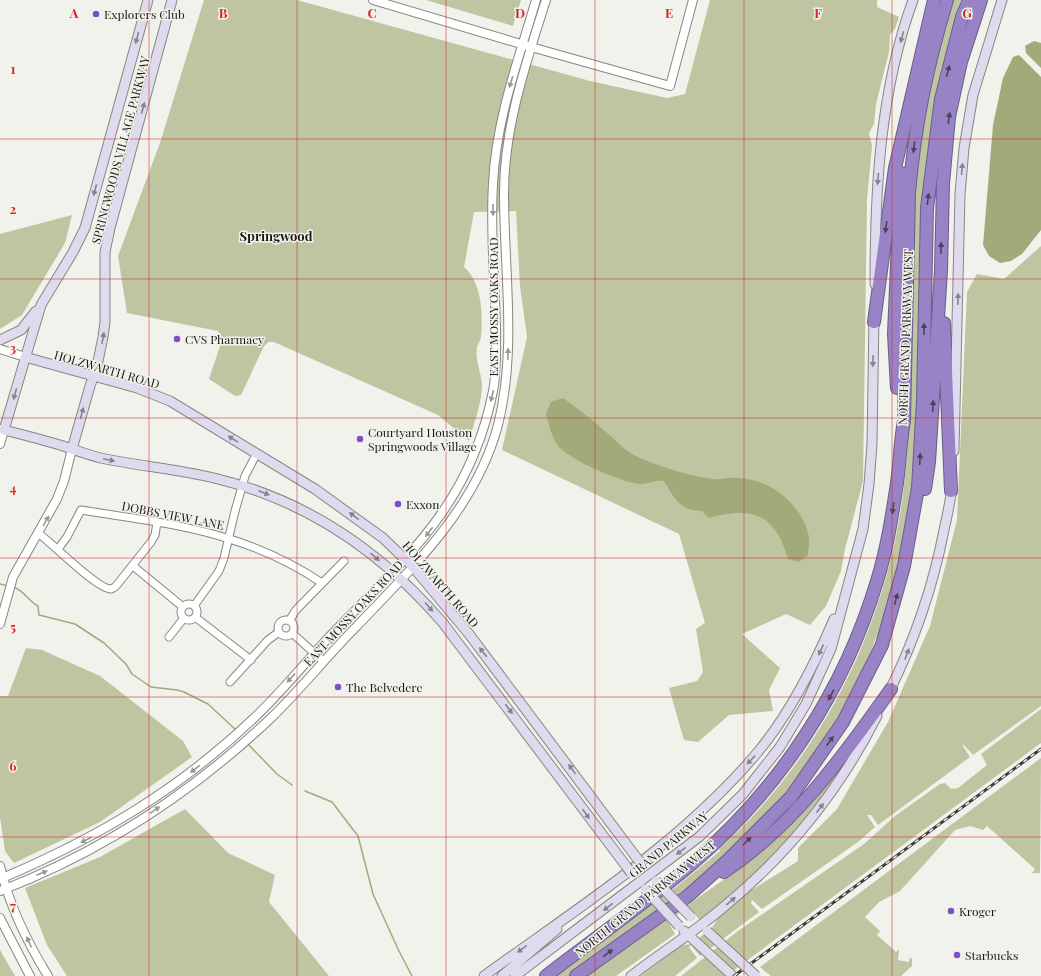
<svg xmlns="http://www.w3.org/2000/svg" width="1041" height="976" viewBox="0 0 1041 976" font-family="'Playfair Display',serif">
<rect width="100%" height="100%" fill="#f0f2eb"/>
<path fill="#bfc5a1" d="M204 0H297L590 81 667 98 685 94 710 0H877V7L899 17 895 29 890 34 889 52 876 104 874 124 869 133 872 146 867 200 863 481 845 549 841 571 826 606 810 625 786 614 742 634 780 668 769 690 773 711 729 715 698 742 684 740 669 688 697 681 703 672 696 629 705 623 679 534 502 450 527 337 520 286 516 211 474 212 464 267C482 283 483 313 481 336 481 340 478 344 477 347 475 360 481 372 482 384 482 403 474 423 469 441L438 415 274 342H269L264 346 241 395 235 396 209 379 221 343V335L218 331 127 313 118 256 160 143Z
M426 0H521L513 26Z
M951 0H961L955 17 957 18 946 52 935 102 924 178 917 447 908 529 885 615 869 656 832 728 778 804 702 879 570 976H553L648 905 676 887 720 851 719 849C831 749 899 601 907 451 912 360 908 269 916 178 918 159 918 139 922 119 929 79 942 39 951 0Z
M72 215 65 243 22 315 0 329V234Z
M1041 246V706L973 755 963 744V746L970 757 878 825 871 815H867L875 827 858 842 762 909 752 900 751 903 759 912 700 956 691 945 689 947 697 958 675 976H641L682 945 691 944 712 928 718 918 750 891 798 861V848L837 809 888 722 930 626 957 520 967 292 977 274 1004 279Z
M26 648 42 650 100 676 183 741 192 757 100 822 14 863 5 851 0 817V696H8Z
M1041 709V743L726 976H681L738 931 864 844 895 816 940 784 945 783 951 789 958 788 987 765 981 754Z
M855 749C814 815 765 874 702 919H699L687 907 668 922 675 934 616 976H587L719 883 750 860Z
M1041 758 1040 873H1032L1035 869 987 826 983 830 970 826 955 830 900 891 879 902 865 917 880 931 877 935 896 952 899 949 898 960 909 962 910 957 912 959V966L901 976H771L760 967Z
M185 809 228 853 275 875 269 902 329 976H67L47 945 25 888 100 857Z
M0 950 15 976H0Z"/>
<path fill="#a3aa79" d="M1034 41 1041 43V68L1026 53 1025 46Z
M1019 55 1041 77V230L1022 254 1011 261 1000 263 989 256 983 245 993 125 1003 78 1013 57Z
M563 398C578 409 593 420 606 432 618 442 625 452 640 458 662 467 688 476 713 479 721 480 729 477 737 478 770 478 802 504 809 537 810 543 808 550 808 555L799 562 788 559C775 514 753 506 709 518L702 511C680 511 674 498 664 481 656 480 651 483 643 484 626 485 564 458 556 443 551 435 549 423 546 414L551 402Z"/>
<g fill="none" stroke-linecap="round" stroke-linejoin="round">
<path stroke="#a3aa79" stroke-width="1.5" d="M0 584 8 586
M13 587C24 590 28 601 38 606L39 615 75 624 104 643 126 664 132 674 151 687 177 690 184 692 208 704 236 730
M247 743 277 774 292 785
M305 791 332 802 358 836 373 894 398 949 412 976"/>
<g stroke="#868781" stroke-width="9">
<path id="minor" d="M38 533C51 542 98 590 111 589 111 589 116 587 116 586L151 542 155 535 157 522
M58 549 67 537 81 510C170 524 245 531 322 583
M133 566 183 607
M181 612a8 8 0 1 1 16 0a8 8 0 1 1-16 0Z
M194 606 219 571 224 558 235 511 245 476 257 453
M195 617 251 660
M278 628a8 8 0 1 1 16 0a8 8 0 1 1-16 0Z
M289 621 296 610 344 561
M292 633 323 661
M169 637 184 618
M230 682 268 640 279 632"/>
</g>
<g stroke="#868781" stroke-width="10">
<path id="tertiary" d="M373 0 531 47 670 86 693 0
M0 349 25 357
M0 429 4 430 0 444
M0 624 13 577 57 499 64 481 72 449
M0 866C9 905 27 942 48 976
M0 879C97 838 177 791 253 719 282 692 306 661 333 633 409 555 471 503 493 391 497 371 496 350 496 329 495 281 490 232 493 184 496 120 518 61 536 0
M0 891C101 852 192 793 271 718 301 689 327 656 356 627 413 567 476 508 498 425 517 350 504 270 504 193 504 127 526 63 546 0
M0 918 30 976"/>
</g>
<g stroke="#868781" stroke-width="11">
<path id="secondary" d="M148 0 85 228 73 252 41 305 4 430C24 435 44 440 63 446 75 450 88 455 101 458 138 466 177 469 214 478 307 500 381 551 443 623L626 866
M875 284C875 188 880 91 913 0
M0 340 21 330 36 311
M25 357 137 388 170 401 315 489 383 538 413 567 469 634 636 857
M72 449 90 386 97 366 103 337 105 322V252L110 228 172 0
M954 451 960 194 964 148 973 95 1002 0
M888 694C914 642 933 587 944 530 947 516 951 500 952 485
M684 931 733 976
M484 976C579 907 681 843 757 753 790 714 814 666 834 619
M502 976 557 929
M515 976 699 837 743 794 780 747 806 704 831 649 863 529 869 484 872 444 874 315
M631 976C662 952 696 931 726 905 790 852 839 791 877 716"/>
</g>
<g stroke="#6b5e88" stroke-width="14">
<path id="motorway" d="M874 322 895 168 934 0
M944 323 951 491
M897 388 894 334 901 173
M925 489 929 462 941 270 943 184 949 117 961 62 981 0
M724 872C793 826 843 757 891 689
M546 976C595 938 647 902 694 862 781 787 844 691 877 581 887 549 892 516 897 483 900 462 900 442 904 421L909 193C915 124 927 66 947 0
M576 976 688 896 727 861 791 797 843 722 882 645 904 566 918 488 923 400 927 208 941 99 962 17 969 0"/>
</g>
<use href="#minor" stroke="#fff" stroke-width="7"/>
<use href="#tertiary" stroke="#fff" stroke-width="8"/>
<use href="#secondary" stroke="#e0daee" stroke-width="9"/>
<use href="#motorway" stroke="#9783c6" stroke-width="12"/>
<g stroke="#3c3c3a" stroke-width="3">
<path id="rail" d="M734 976 1041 749"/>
</g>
<use href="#rail" stroke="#f0f2eb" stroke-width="1.5" stroke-dasharray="4.5" stroke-linecap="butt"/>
<g stroke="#868781" stroke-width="11" stroke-linecap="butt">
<path id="secondary-bridge" d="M636 857 643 865
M626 866 631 873
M656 881 691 917
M645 889 679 926
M707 931 756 976"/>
</g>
<use href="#secondary-bridge" stroke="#e0daee" stroke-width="9"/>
</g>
<defs><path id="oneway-solid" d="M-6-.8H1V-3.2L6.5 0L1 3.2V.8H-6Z"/></defs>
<g fill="#86838d">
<use href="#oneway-solid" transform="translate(902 37) rotate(106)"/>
<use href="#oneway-solid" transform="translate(137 38) rotate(105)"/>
<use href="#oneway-solid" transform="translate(143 108) rotate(-75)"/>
<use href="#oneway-solid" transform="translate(962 169) rotate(-85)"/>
<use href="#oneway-solid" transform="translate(878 179) rotate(95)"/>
<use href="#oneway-solid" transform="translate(95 190) rotate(105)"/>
<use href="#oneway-solid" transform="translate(958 299) rotate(-89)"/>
<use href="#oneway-solid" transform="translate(103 338) rotate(-80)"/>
<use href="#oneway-solid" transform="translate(873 361) rotate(91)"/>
<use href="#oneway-solid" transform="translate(15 394) rotate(105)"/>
<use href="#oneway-solid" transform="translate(82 413) rotate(-75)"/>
<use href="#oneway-solid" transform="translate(233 439) rotate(-148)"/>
<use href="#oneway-solid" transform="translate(109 460) rotate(12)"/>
<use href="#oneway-solid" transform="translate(264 493) rotate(21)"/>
<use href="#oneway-solid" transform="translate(354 516) rotate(-143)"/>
<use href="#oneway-solid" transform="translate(375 557) rotate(40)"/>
<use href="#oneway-solid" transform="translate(429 607) rotate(49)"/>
<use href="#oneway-solid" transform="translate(821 650) rotate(114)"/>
<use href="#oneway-solid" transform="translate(483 652) rotate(-128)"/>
<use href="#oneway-solid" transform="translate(907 654) rotate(-69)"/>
<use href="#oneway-solid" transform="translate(509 709) rotate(53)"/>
<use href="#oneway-solid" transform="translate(751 760) rotate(133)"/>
<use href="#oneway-solid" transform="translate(572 769) rotate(-126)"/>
<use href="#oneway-solid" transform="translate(820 808) rotate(-53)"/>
<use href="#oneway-solid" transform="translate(586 814) rotate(54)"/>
<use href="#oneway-solid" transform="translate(681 851) rotate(142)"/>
<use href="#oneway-solid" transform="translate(731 901) rotate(-41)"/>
<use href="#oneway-solid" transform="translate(608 907) rotate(143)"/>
<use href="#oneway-solid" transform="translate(522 949) rotate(144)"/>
</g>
<g fill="#4b435c">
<use href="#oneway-solid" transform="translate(948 71) rotate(-76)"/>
<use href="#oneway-solid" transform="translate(949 118) rotate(-82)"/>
<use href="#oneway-solid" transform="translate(914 147) rotate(97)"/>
<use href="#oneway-solid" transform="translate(928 199) rotate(-83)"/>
<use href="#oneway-solid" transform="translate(886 227) rotate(98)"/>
<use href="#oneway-solid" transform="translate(941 248) rotate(-89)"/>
<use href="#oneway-solid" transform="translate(924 329) rotate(-89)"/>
<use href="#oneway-solid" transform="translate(933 406) rotate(-87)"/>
<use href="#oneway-solid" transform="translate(920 459) rotate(-87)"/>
<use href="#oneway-solid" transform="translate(893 508) rotate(98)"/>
<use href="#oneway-solid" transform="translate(896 599) rotate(-76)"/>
<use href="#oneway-solid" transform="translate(831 695) rotate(119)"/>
<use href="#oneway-solid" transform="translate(830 741) rotate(-55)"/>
<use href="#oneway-solid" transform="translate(747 841) rotate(-45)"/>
<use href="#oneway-solid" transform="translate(608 953) rotate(-36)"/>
</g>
<g fill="#979796">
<use href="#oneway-solid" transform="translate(511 82) rotate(107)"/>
<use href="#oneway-solid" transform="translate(493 210) rotate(89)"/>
<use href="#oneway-solid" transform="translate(508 354) rotate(-89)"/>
<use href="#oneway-solid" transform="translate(492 396) rotate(103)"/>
<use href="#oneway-solid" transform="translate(46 521) rotate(-60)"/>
<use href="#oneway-solid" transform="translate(429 532) rotate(127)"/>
<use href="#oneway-solid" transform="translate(291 678) rotate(133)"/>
<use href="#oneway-solid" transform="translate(195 769) rotate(142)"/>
<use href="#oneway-solid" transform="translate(155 810) rotate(-34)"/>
<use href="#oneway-solid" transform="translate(86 840) rotate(153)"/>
<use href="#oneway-solid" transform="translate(42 873) rotate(-23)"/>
<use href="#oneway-solid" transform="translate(29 942) rotate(-114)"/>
</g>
<path fill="none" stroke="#d62828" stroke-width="1" stroke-opacity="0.55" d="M149 0V976M297 0V976M446 0V976M595 0V976M744 0V976M892 0V976M0 139H1041M0 279H1041M0 418H1041M0 558H1041M0 697H1041M0 837H1041"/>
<g fill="#7c4fc7" stroke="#f0f2eb" stroke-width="1.5">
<circle cx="96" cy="14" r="4"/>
<circle cx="177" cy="339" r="4"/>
<circle cx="360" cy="439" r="4"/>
<circle cx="398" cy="504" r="4"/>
<circle cx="338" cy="687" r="4"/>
<circle cx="951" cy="911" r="4"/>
<circle cx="957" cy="955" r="4"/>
</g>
<g text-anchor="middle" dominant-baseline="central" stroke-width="3" stroke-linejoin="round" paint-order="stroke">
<g font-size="12" fill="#181816" stroke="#f0f2eb" text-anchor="start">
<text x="104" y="14">Explorers Club</text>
<text x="185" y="339">CVS Pharmacy</text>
<text x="368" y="432">Courtyard Houston<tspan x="368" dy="14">Springwoods Village</tspan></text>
<text x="406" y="504">Exxon</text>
<text x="346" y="687">The Belvedere</text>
<text x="959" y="911">Kroger</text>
<text x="965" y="955">Starbucks</text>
</g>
<g font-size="12" fill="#181816" stroke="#f0f2eb">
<text transform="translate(120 150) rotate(-75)">SPRINGWOODS VILLAGE PARKWAY</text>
<text transform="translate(493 307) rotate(-90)">EAST MOSSY OAKS ROAD</text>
<text transform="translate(905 337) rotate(-88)">NORTH GRAND PARKWAY WEST</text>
<text transform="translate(107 369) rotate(16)">HOLZWARTH ROAD</text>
<text transform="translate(173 515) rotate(11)">DOBBS VIEW LANE</text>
<text transform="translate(441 584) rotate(49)">HOLZWARTH ROAD</text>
<text transform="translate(353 613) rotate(-47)">EAST MOSSY OAKS ROAD</text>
<text transform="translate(668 844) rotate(-39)">GRAND PARKWAY</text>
<text transform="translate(645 898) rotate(-39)">NORTH GRAND PARKWAY WEST</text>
</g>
<g font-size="13" font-weight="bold" fill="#181816" stroke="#f0f2eb">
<text x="276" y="235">Springwood</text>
</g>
</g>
<g font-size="13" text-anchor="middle" font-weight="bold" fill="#d62828" stroke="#f0f2eb" stroke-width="3" stroke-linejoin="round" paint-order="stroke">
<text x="74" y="18">A</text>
<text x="223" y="18">B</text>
<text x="372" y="18">C</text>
<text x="520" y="18">D</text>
<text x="669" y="18">E</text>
<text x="818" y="18">F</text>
<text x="967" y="18">G</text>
<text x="13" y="74">1</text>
<text x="13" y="214">2</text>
<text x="13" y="353">3</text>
<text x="13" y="493">4</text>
<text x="13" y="632">5</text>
<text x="13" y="771">6</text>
<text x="13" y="911">7</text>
</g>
</svg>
